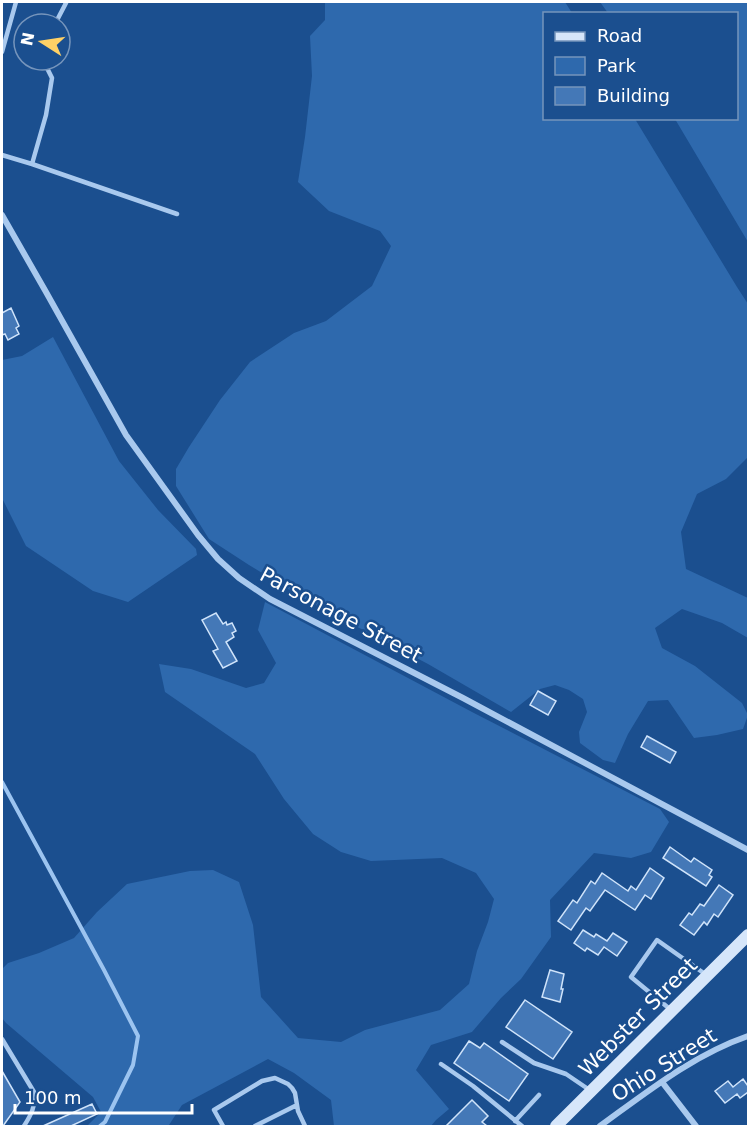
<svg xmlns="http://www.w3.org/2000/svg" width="750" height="1128" viewBox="0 0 750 1128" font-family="'DejaVu Sans',sans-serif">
<rect width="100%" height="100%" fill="#1b4f8f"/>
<path fill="#2e69ad" d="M325 2H565L572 13 544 14V118L635 119 737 287 748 304V455L747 458 726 479 697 494 681 532 686 569 748 598V638L722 623 682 609 655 628 662 648 695 666 742 703 748 715 743 729 717 735 694 738 668 700 648 701 628 734 615 763 603 760 580 743 579 732 587 712 583 699 569 690 555 685 540 689 511 712 428 664 306 600 249 565 209 539 176 486V469L189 447 220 400 250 362 294 333 326 321 372 286 391 246 380 231 329 211 298 182 305 137 312 76 310 36 325 20Z
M600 2H748V242L675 119 736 118V14L608 13Z
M53 337 119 461 158 510 196 549 197 555 128 602 93 591 26 546 2 498V360L22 356Z
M265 602 472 712 660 809 669 822 651 852 631 858 594 853 550 900 551 937 521 979 501 998 472 1032 431 1045 416 1070 449 1109 436 1120 431 1126H334L331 1100 294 1073 268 1059 182 1105 169 1125V1126H87L101 1112 93 1097 6 1023 2 1018V969L8 963 39 953 74 938 97 912 127 884 190 871 213 870 239 882 253 925 261 997 298 1038 341 1042 365 1030 440 1010 469 984 477 951 488 922 494 899 476 873 442 858 371 861 341 852 313 834 284 799 255 754 165 692 159 664 191 669 246 688 264 683 276 663 258 630Z"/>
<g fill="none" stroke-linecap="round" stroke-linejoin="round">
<path stroke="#9cc4f0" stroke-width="4" d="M2 782 104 970 138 1036 133 1065 105 1122 100 1126"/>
</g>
<path fill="#4478b7" stroke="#cfe3fa" stroke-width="1.5" d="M11 308 19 326 16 328 19 334 8 340 5 334 2 335V313Z
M216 613 223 624 226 622 227 625 232 623 236 631 232 633 234 637 226 642 237 661 223 668 213 651 218 649 202 620Z
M538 691 556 701 548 715 530 705Z
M647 736 676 752 670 763 641 747Z
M670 847 691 862 694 858 712 870 709 875 712 877 706 886 663 858Z
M650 868 664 878 651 899 645 895 635 910 605 890 590 911 586 908 571 930 558 921 573 900 577 903 591 881 595 884 602 873 628 891 631 886 636 890Z
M719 885 733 895 718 917 714 914 707 925 704 922 694 935 680 925 689 913 692 915 700 904 704 906Z
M583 930 594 937 596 934 607 941 613 933 627 942 617 956 604 947 598 955 587 948 585 951 574 943Z
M550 970 564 974 561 989H563L560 1002 542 997Z
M525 1000 572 1032 553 1059 506 1027Z
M469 1041 480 1048 484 1043 528 1074 509 1101 454 1063Z
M2 1071 20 1102 3 1126H2Z
M743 1079 748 1086V1092L740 1098 737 1094 725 1103 715 1091 728 1081 733 1087Z
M472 1100 488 1116 482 1122 487 1126H446Z
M92 1104 97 1114 71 1126H43Z"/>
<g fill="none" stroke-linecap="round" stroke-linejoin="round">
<path stroke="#a9c9ee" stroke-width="4.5" d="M55 24 66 3 65 2
M2 52 16 2
M2 155 32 164 46 115 52 78 43 60
M32 164 177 214
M671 1010 631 977 657 940 705 974
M2 1039 34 1092C36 1106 31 1115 24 1126
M502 1042 534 1063 566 1074 591 1091
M441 1064 473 1086 522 1126
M515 1121 539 1095
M223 1126 214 1110 262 1081 275 1078 288 1084 292 1088 295 1093 298 1111 305 1126
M255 1126 297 1105"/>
<path stroke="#a9c9ee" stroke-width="6" d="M2 215 46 292 126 435 198 535 218 559 239 578 270 599 463 698 748 850
M662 1082 696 1126
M600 1126C647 1092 693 1055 748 1036"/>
<path stroke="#d6e6fa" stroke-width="12" d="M556 1126 748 935"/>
</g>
<g text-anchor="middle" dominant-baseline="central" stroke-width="5" stroke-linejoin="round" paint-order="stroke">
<g font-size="21" fill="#fff" stroke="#1b4f8f">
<text transform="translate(341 615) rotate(28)">Parsonage Street</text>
<text transform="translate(638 1017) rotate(-45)">Webster Street</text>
<text transform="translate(664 1065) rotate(-32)">Ohio Street</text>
</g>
</g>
<rect width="750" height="1128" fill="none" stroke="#ffffff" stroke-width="6"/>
<rect x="543" y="12" width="195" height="108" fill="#1b4f8f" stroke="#7695bc" stroke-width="1.5"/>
<rect x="555" y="32" width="30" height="9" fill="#d6e6fa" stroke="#7695bc" stroke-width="1.5"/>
<text x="597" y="42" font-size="18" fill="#ffffff">Road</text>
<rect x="555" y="57" width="30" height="18" fill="#2e69ad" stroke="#7695bc" stroke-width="1.5"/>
<text x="597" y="72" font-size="18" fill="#ffffff">Park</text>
<rect x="555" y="87" width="30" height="18" fill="#4478b7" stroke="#7695bc" stroke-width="1.5"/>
<text x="597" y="102" font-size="18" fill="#ffffff">Building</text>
<g transform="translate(42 42) rotate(282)"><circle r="28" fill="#1b4f8f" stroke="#7695bc" stroke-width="1.5"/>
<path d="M0-4.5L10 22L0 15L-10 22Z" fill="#ffd166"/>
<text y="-9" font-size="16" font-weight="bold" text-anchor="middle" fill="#ffffff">N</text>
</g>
<path d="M15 1104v9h177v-9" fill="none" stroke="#ffffff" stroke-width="3"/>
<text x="24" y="1104" font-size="18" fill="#ffffff" stroke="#1b4f8f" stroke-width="4.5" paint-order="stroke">100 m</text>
</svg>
